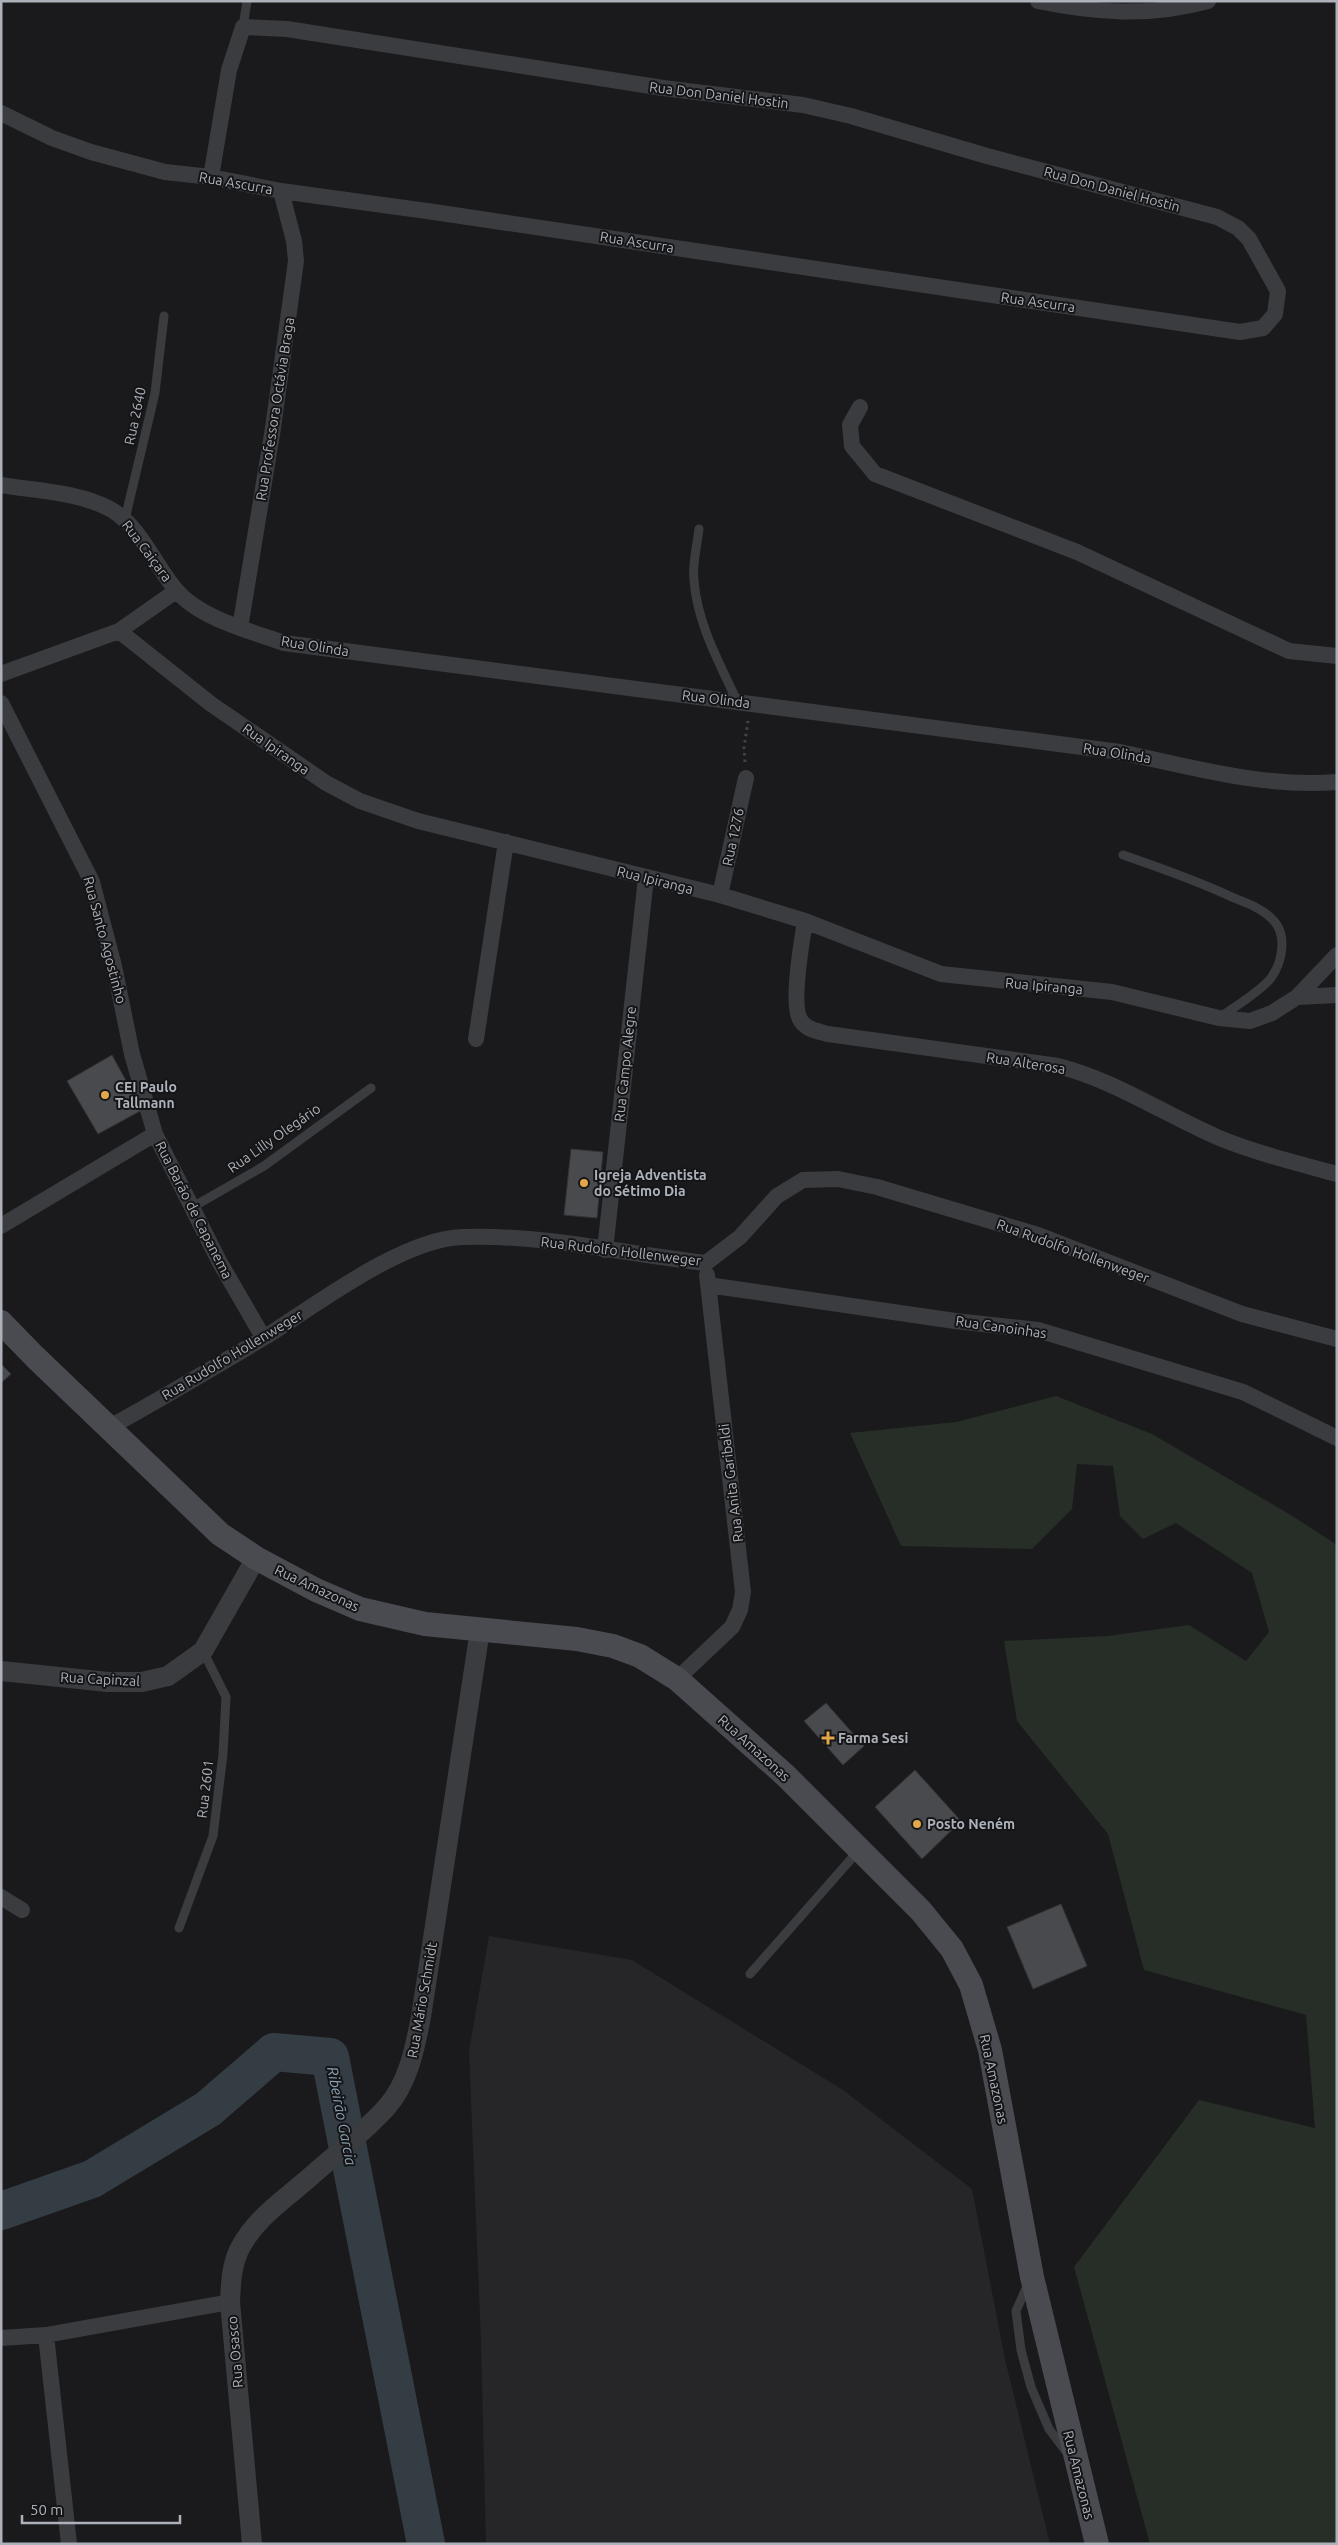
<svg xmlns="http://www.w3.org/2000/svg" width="1338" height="2545" viewBox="0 0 1338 2545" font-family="Ubuntu,sans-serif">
<rect width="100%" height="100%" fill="#1a1a1c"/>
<path fill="#262629" d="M489 1936 632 1960 843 2090 972 2189 1005 2359 1050 2544H486L481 2340 469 2051Z"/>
<path fill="#262e27" d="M1056 1396 1152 1434 1291 1515 1337 1545V2544H1150L1074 2267 1199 2100 1315 2128 1306 2015 1144 1970 1108 1834 1017 1721 1004 1641 1107 1636 1189 1625 1246 1661 1269 1632 1252 1573 1176 1523 1143 1539 1120 1516 1113 1466 1077 1464 1072 1509 1032 1549 901 1546 850 1433 956 1422Z"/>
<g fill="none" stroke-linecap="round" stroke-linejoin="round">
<path stroke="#343d44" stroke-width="38" d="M1 2211 92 2179 208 2109 274 2052 330 2057 426 2544"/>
</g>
<path fill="#494a4e" stroke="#343438" d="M112 1055 142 1110 98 1134 67 1081Z
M571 1149 603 1152 597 1218 564 1215Z
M1 1364 11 1374 1 1383Z
M826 1703 864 1746 843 1765 804 1721Z
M915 1770 961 1821 922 1859 875 1807Z
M1061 1904 1087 1966 1033 1989 1007 1927Z"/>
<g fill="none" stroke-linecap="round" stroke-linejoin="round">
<path stroke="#414347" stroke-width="3" stroke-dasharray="2.5 4" stroke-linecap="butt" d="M745 762 744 748 748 721"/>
<path stroke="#3b3c40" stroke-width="9" d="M243 27 247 1
M125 519 155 393 164 316
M699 529C697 546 692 564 694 580 697 623 719 662 737 701
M1123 855C1161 868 1198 881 1234 898 1247 903 1261 908 1271 918 1288 933 1283 961 1271 978 1260 992 1234 1007 1219 1018
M191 1208 264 1166 371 1088
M179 1928 213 1836 223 1754 226 1697 203 1651
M750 1974 859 1850
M1028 2284 1016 2311 1021 2350 1031 2387 1049 2429 1068 2454"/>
<path stroke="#3b3c40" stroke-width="16" d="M1038 1C1096 13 1150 17 1208 1
M1 113 52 138 91 152 165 172 211 177 281 191 434 212 1240 332 1263 328 1275 314 1278 291 1249 239 1238 228 1217 217 987 156 851 116 803 105 663 88 287 29 243 27 229 70 211 177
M860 407 850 425 852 446 875 474 1077 552 1289 651 1337 656
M1 485C37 491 80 492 112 510 142 529 154 564 176 590 199 618 250 631 284 643L1120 752C1191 767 1264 788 1337 782
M240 628 273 428 296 261 294 241 281 191
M119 631 211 704 326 783 360 801 418 821 720 895 805 921 941 974 1112 992 1219 1018 1250 1021 1272 1013 1297 997 1337 955
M1 674 119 631 176 591
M1 703 92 882 114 966 132 1054 155 1134 219 1261 263 1337
M720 895 746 778
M805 921C802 941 790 1006 801 1021 807 1030 818 1031 828 1034L1058 1066C1114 1080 1164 1114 1217 1137 1255 1153 1297 1163 1337 1174
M1297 997 1337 995
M476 1039 506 842
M1 1226 155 1134
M605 1250 646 878
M708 1285 955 1321 1038 1330 1243 1392 1337 1438
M108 1428C161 1399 213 1368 265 1337 316 1305 402 1239 462 1237 543 1234 625 1254 706 1263L740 1237 777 1196 803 1180 838 1179 877 1187 1038 1235 1242 1314 1337 1339
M677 1679 732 1627 740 1610 743 1592 707 1275
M1 1897 22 1910
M46 2335 69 2544
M1 2338 46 2335 230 2302"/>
<path stroke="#3b3c40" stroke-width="20" d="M1 1671 108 1682H142L168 1676 203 1651 256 1558
M252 2544 230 2302C231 2284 231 2267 239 2250 255 2218 284 2200 310 2177 335 2155 363 2133 386 2108 408 2084 415 2048 421 2017L480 1630"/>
<path stroke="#494b50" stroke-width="24" d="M1 1322 35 1357 220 1534 256 1558 316 1590 360 1609 425 1624 577 1639 613 1646 640 1656 677 1679 785 1775 921 1911 952 1949 971 1985 990 2050 1032 2277 1097 2544"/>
</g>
<g fill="#e3a74a" stroke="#151517" stroke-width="2">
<circle cx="105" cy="1095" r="5"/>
<circle cx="584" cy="1183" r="5"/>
<path d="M825.5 1730.5h5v5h5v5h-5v5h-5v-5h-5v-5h5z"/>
<circle cx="917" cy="1824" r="5"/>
</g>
<g text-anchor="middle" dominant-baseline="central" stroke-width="4" stroke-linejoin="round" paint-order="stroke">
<g font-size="14" fill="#adb2ba" stroke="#151517">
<text transform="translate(719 95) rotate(7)">Rua Don Daniel Hostin</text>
<text transform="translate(236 183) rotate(10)">Rua Ascurra</text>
<text transform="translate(1112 189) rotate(15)">Rua Don Daniel Hostin</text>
<text transform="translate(637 242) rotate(9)">Rua Ascurra</text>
<text transform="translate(1038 302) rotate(8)">Rua Ascurra</text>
<text transform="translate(275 409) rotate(-81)">Rua Professora Octávia Braga</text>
<text transform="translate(135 416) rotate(-78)">Rua 2640</text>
<text transform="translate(147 551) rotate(53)">Rua Caiçara</text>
<text transform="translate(315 646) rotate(9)">Rua Olinda</text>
<text transform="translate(716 699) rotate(7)">Rua Olinda</text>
<text transform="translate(276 749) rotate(35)">Rua Ipiranga</text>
<text transform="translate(1117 753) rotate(9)">Rua Olinda</text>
<text transform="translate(733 837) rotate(-78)">Rua 1276</text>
<text transform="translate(655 880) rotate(14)">Rua Ipiranga</text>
<text transform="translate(105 940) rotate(75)">Rua Santo Agostinho</text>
<text transform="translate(1044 986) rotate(5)">Rua Ipiranga</text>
<text transform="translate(1026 1063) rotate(9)">Rua Alterosa</text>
<text transform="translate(625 1064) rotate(-84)">Rua Campo Alegre</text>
<text transform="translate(274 1138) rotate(-35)">Rua Lilly Olegário</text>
<text transform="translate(194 1210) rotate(63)">Rua Barão de Capanema</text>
<text transform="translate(621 1251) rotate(7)">Rua Rudolfo Hollenweger</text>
<text transform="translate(1073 1251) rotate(20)">Rua Rudolfo Hollenweger</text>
<text transform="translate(1001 1327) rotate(8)">Rua Canoinhas</text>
<text transform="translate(232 1355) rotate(-31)">Rua Rudolfo Hollenweger</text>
<text transform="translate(731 1483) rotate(-97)">Rua Anita Garibaldi</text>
<text transform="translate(317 1588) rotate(25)">Rua Amazonas</text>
<text transform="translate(100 1679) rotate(3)">Rua Capinzal</text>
<text transform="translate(754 1748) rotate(42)">Rua Amazonas</text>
<text transform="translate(205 1789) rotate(-83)">Rua 2601</text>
<text transform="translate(422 2000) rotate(-80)">Rua Mário Schmidt</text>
<text transform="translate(994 2079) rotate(78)">Rua Amazonas</text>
<text transform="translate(235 2352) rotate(-95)">Rua Osasco</text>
<text transform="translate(1079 2475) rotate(76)">Rua Amazonas</text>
</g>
<g font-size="14" font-weight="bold" fill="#adb2ba" stroke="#151517" text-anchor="start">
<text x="115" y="1087">CEI Paulo<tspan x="115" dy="16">Tallmann</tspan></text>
<text x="594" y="1175">Igreja Adventista<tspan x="594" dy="16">do Sétimo Dia</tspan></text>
<text x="838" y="1738">Farma Sesi</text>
<text x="927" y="1824">Posto Neném</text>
</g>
<g font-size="15" font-style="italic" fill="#88a1b2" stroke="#151517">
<text transform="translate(342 2116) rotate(79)">Ribeirão Garcia</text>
</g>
</g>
<rect width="1338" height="2545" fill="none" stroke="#adb2ba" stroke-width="5"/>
<path d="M22 2515v8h158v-8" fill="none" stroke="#adb2ba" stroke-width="2.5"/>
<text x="30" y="2515" font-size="15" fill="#adb2ba" stroke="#151517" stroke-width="4" paint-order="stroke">50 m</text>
</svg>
